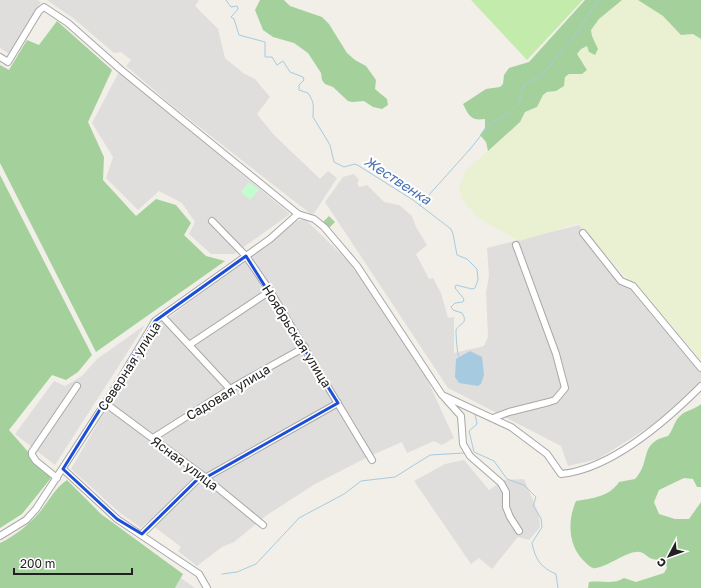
<svg xmlns="http://www.w3.org/2000/svg" width="701" height="588" viewBox="0 0 701 588" font-family="'Golos Text',sans-serif">
<rect width="100%" height="100%" fill="#f1efe7"/>
<path fill="#dfdedd" d="M0 0H37L41 2 11 55 0 48Z
M47 0H199L195 6 218 29 225 58 243 73 255 79 270 97 257 114 273 134 320 179 328 171 337 178 315 212 312 215 307 211 175 108 126 66 131 60 121 52 114 53 73 18Z
M119 72 290 214 234 254H211L189 234 195 222 182 203 159 191 138 210 106 178 113 157 92 123Z
M354 174 359 180 357 183 359 187 367 185 384 202 399 205 412 216 416 227 427 245 416 254 429 279 433 278 441 293 448 318 454 317V353L484 346 488 337 486 292 489 276 487 248 579 225 701 370V381L680 404 651 426 598 459 568 466 561 446 448 388 325 202 343 177Z
M305 219 350 263 393 326 427 379 454 438 442 445 434 441 407 453 402 442 368 457 315 484 267 515 234 542 222 547 197 566 178 551 181 547 148 522 141 528 119 512 71 469 118 388 158 326 297 221Z
M145 325 55 465 15 434 54 381 65 386 82 376 97 359Z
M464 460 489 490 504 480 524 479 539 514 540 527 529 540 518 537 492 569 479 558 471 564 414 481 445 464Z
M181 578 195 588H175Z"/>
<path fill="#eaf0d2" d="M622 0H638L663 16 681 35 693 34 701 39V360L666 318 653 308 578 223 520 241 483 221 476 215 463 201 459 188 464 174 470 167 520 122 525 112 533 110 543 95 547 92 556 91 564 86 565 77 569 74H582L585 64 580 60 577 54 581 49 596 42 592 36 591 30 599 19Z"/>
<path fill="#c3ecac" d="M471 0H583L527 60Z"/>
<path fill="#a4d19b" d="M260 0H284L290 6 322 17 329 24 347 53 355 60 366 66 376 80 375 89 387 99 388 105 382 109 373 107 364 101 352 102 348 101 333 87 325 84 322 80 321 73 308 53 294 43 273 37 263 30 255 10Z
M585 0H622L599 19 591 30 592 36 598 49 595 55 589 52 587 46 581 49 577 54 587 70 582 74H569L565 77 564 86 556 91 547 92 543 95 537 107 525 112 520 122 488 151 486 142 480 135 485 128V119C471 121 469 116 463 104L486 89 500 87 503 84 504 75 509 68 529 62Z
M638 0H701V39L693 34 681 35 663 16Z
M57 21 112 70 88 122 104 157 103 180 136 216 156 199 176 205 191 223 184 235 206 256 225 261 96 352 0 163V65L9 70 27 40 39 45Z
M0 175 92 355 78 372 66 380 52 375 9 430 51 478 22 514 0 528Z
M329 216 335 222 329 228 323 222Z
M701 404V487H697L693 479 684 478 659 490 654 502 659 514 675 519H689L701 502V588H588L589 582C602 580 613 585 624 578L636 582 664 573 667 568 665 560C660 560 654 560 650 558 645 555 642 551 636 552 627 552 608 566 596 568 592 569 589 566 586 563 568 548 567 521 576 501 593 498 609 497 619 482L635 479C652 461 638 443 668 436 673 430 674 422 679 417 685 410 694 410 701 404Z
M67 480 101 514 183 574 175 588H0V543C15 536 28 525 39 513 49 501 55 488 67 480Z"/>
<path fill="#c4fbcf" d="M249 182 259 190 250 200 241 192Z"/>
<path fill="#a6cbe0" d="M470 351 482 357 484 375 481 384 478 386 459 383 455 377 456 359Z"/>
<g fill="none" stroke-linecap="round" stroke-linejoin="round">
<path stroke="#a6cbe0" stroke-width="1" d="M226 0 231 7 237 6 238 9 231 17 234 19 239 35 265 42V57H272L277 65 283 61 290 72 303 77 304 80 299 85V90L308 93C315 104 313 105 313 117L330 145 334 162 344 167 355 164 359 166 413 200 451 229 453 234 457 255 467 259 477 269 478 280 475 288 472 289 456 285 455 288 464 299 463 302 455 303 451 307 453 310 462 313C469 324 459 323 456 330 456 335 457 354 459 357
M419 206 471 148 490 124 510 112 519 103 524 85 542 75 574 36 599 0
M475 414 477 424 469 431 474 452 494 461 507 479 524 485 536 497 533 506 541 518 542 527 532 543C535 559 541 568 556 574L558 588
M222 574 237 572 256 564 299 518 344 494 361 481 395 477 430 455 464 453"/>
<g stroke="#a8a8a8" stroke-width="8">
<path id="minor" d="M0 57 8 62 39 11 44 7 68 23 120 69 298 214 314 219 324 227 357 266 442 395 511 427 547 454 561 474C611 469 666 421 701 386
M212 221 246 256 270 291 372 460
M583 233 621 281 633 286 701 368
M162 316 230 389
M189 345 270 291
M444 397 461 416 463 444 470 456 501 483 506 492V507L510 517 519 531
M105 403 202 475 263 525
M493 418 509 412 549 402 555 400 565 388 556 354 516 245
M153 438 230 389 305 347
M63 469 117 519 199 574 207 588
M57 478 36 461 32 455V452L77 386
M205 478 338 403
M142 534 202 475
M0 536 26 520 36 509 115 388 155 321 270 239 298 214"/>
</g>
<use href="#minor" stroke="#fff" stroke-width="6"/>
</g>
<path fill="none" stroke="#1d4ed8" stroke-width="3" stroke-linejoin="round" d="M246 256 338 403 205 478 202 475 142 534 117 519 63 469 155 321Z"/>
<g text-anchor="middle" dominant-baseline="central" stroke-width="4" stroke-linejoin="round" paint-order="stroke">
<g font-size="13" fill="#212121" stroke="#fff">
<text transform="translate(297 336) rotate(58)">Ноябрьская улица</text>
<text transform="translate(129 366) rotate(-57)">Северная улица</text>
<text transform="translate(228 392) rotate(-31)">Садовая улица</text>
<text transform="translate(185 463) rotate(37)">Ясная улица</text>
</g>
<g font-size="14" font-style="italic" fill="#4971b4" stroke="#fff">
<text transform="translate(398 180) rotate(33)">Жественка</text>
</g>
</g>
<g transform="translate(669 556) rotate(229)" stroke="#ffffff" stroke-width="3" paint-order="stroke">
<path d="M0-3L7 15L0 10L-7 15Z" fill="#212121"/>
<text y="-6" font-size="11" font-weight="bold" text-anchor="middle" fill="#212121">С</text>
</g>
<path d="M14 568v6h118v-6" fill="none" stroke="#212121" stroke-width="2"/>
<text x="20" y="568" font-size="12" fill="#212121" stroke="#ffffff" stroke-width="3" paint-order="stroke">200 m</text>
</svg>
